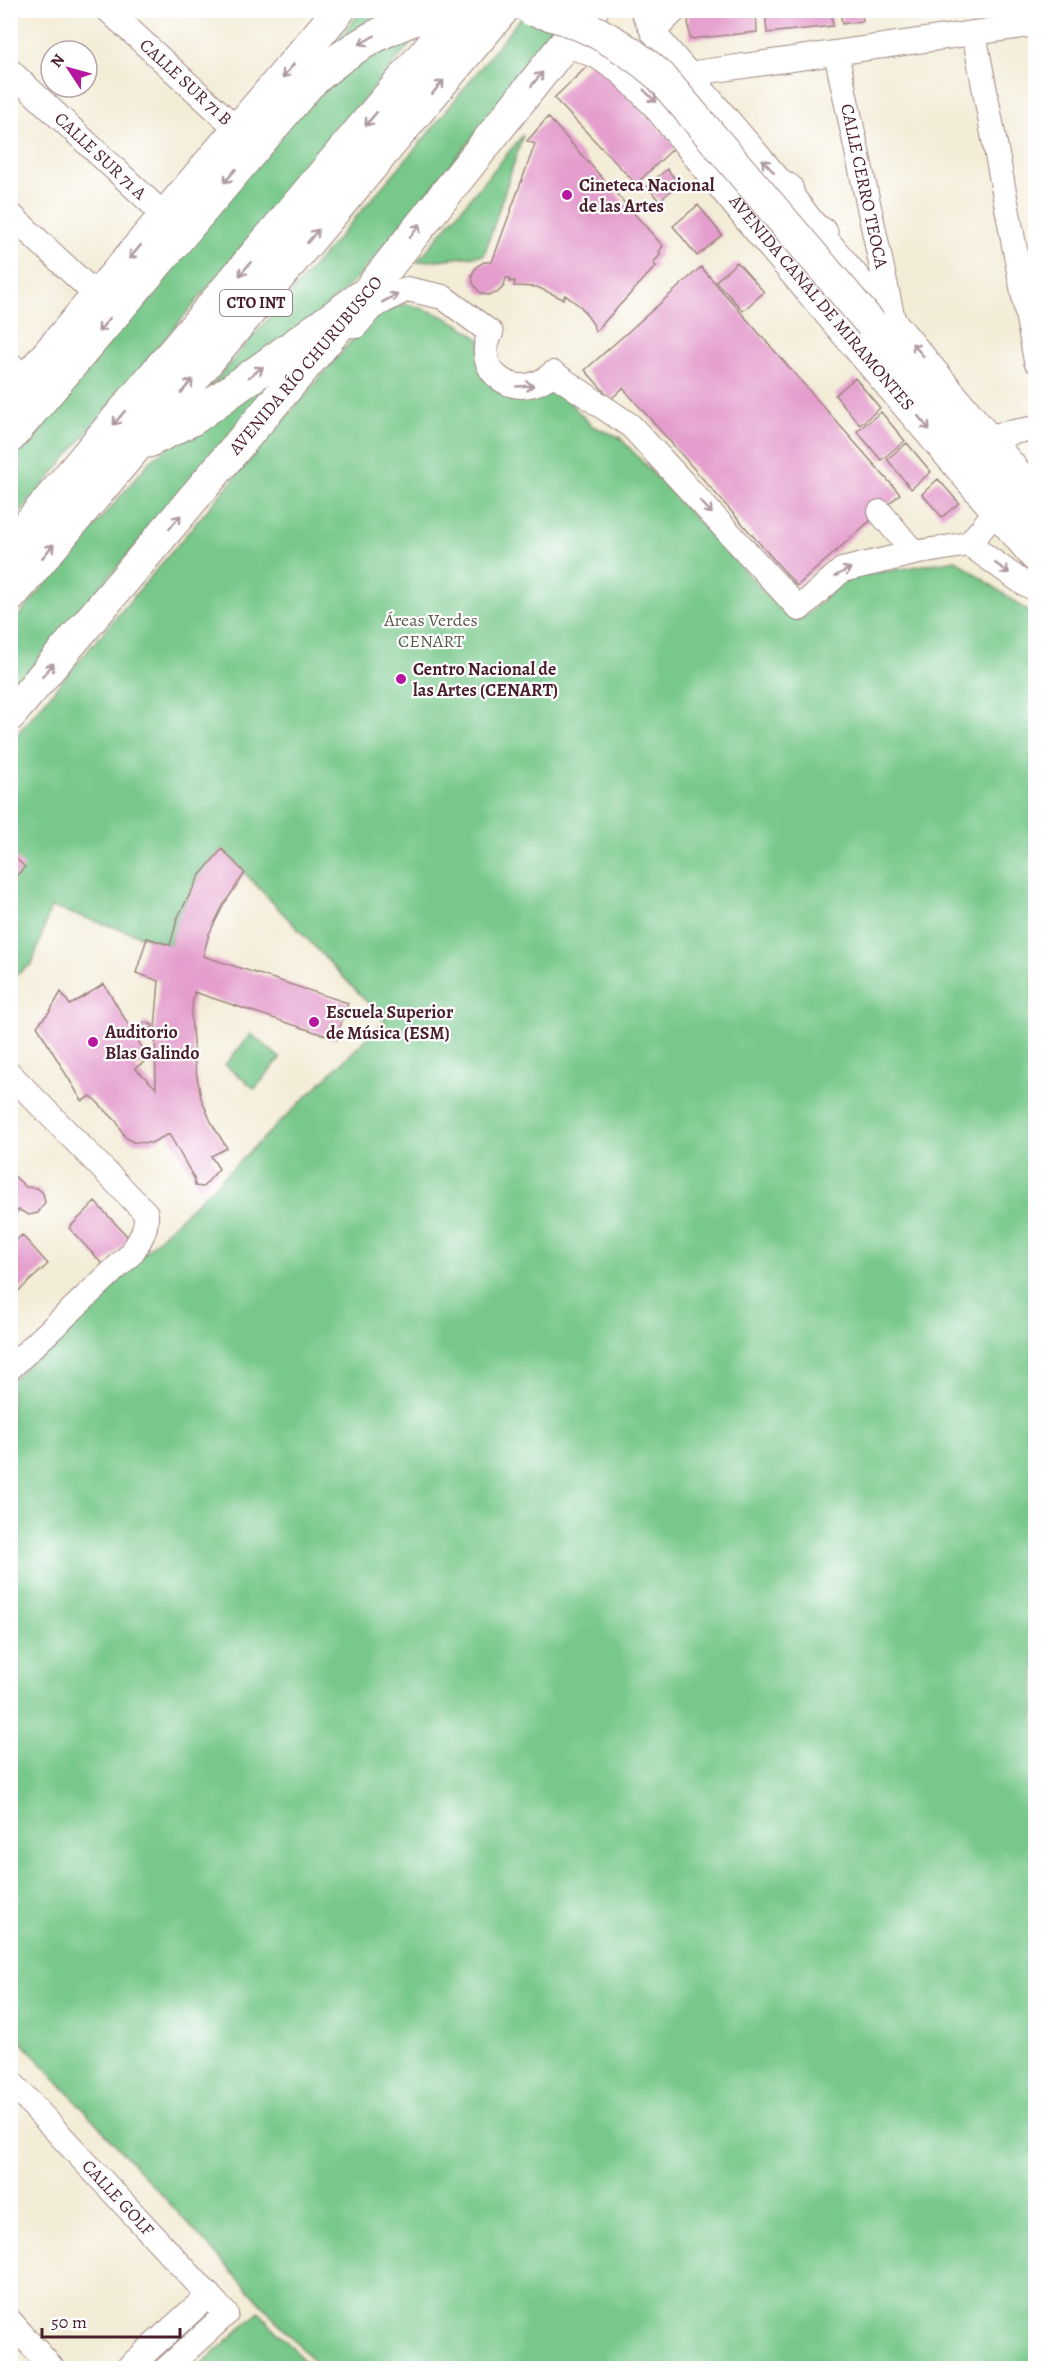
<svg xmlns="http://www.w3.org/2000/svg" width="1046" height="2379" viewBox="0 0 1046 2379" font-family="Alegreya,serif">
<rect width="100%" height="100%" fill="#fff"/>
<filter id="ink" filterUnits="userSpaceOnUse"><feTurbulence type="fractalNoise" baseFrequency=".0167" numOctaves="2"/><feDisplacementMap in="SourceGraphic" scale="12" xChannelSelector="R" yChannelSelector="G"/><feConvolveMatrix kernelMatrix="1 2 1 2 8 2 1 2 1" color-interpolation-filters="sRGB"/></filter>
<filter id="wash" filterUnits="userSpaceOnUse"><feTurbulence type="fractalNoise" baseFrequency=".008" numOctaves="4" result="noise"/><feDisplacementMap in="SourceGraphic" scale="24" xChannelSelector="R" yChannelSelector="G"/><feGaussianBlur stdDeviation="1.35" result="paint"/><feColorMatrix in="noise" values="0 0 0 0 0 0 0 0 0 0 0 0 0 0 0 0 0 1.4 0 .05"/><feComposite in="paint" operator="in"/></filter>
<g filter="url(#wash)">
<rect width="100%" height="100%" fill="#f3ecd7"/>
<path fill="#77c88a" stroke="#60745a" stroke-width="1.5" d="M362 11H438L11 524V451L289 95Z
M526 11H576L362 273 320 313 192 407 427 135Z
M523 135 484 255 417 262Z
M407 304C434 311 459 321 480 340V362L563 396 592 426 619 437 787 616 804 618 845 578 956 560 1035 616V2368H320L11 2030V1381L385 1021 222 849C196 880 181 905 170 945L51 907 32 964 11 978V741L374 314 389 307Z
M291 363 11 692V625L153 458Z
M251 1034 280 1058 255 1089 225 1065Z
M259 2312 311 2368H197Z"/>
<g id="blocks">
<path fill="#e49dcc" d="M687 10H756L757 32 690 39Z
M765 10H831L833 26 767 33Z
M840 10H861L863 21 842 24Z
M594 60 676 146 636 184 554 98Z
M548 117 663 246 659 252 661 254 653 263 656 266 595 332 593 324 581 307 565 295 563 299 537 287 514 286 515 281 510 282V278H506L504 286 497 293 487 295 480 293 473 283 472 274 477 266 484 262H492L535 144 527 141Z
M667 169 679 184 659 201 647 186Z
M698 205 722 235 697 256 673 226Z
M737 262 764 292 743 311 716 281Z
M701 267 900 494 797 586 623 388 611 399 585 370Z
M855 378 880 408 860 425 835 395Z
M881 412 905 441 881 460 857 431Z
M907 443 931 472 911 489 887 459Z
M938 479 959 503 942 517 922 494Z
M222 849 245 873 224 904 209 934 203 956 348 1003 336 1039 194 992 191 1016 195 1066 201 1098 212 1124 227 1148 211 1156 219 1169 203 1187 195 1186 194 1178 169 1134 151 1143 133 1142 125 1137 116 1121 91 1096 82 1101 37 1026 50 1011 61 992 70 1005 104 984 149 1059 135 1068 156 1088 155 1029 159 981 136 973 147 938 170 945 178 917 200 875Z
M10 853 25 867 10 882Z
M144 1022 153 1025 149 1037 140 1034Z
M10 1172 26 1187 37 1188 43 1193 45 1202 38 1213 29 1215 19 1210 10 1217Z
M95 1202 130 1239 103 1265 69 1228Z
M22 1235 48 1264 10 1299V1246Z"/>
</g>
</g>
<g filter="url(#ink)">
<use href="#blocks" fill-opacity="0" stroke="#9e8681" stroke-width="1.5"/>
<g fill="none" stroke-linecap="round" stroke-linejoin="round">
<g stroke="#9e8681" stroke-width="26">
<g id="minor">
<path id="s1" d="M108 10 238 130"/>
<path d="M642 10 653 32 787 189 822 234 1036 492"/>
<path d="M653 32 675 10"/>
<path d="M974 33 1036 361"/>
<path id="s2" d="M836 53 892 315"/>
<path id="s3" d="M10 71 165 216"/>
<path d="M688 74 1036 24"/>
<path d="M10 214 97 296"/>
<path d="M356 326 371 308 407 289 443 297 491 333C470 370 517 406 553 373L631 426 799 609 842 570 914 553"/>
<path d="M10 364 27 379"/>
<path d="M992 436 1036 428"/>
<path d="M880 512 914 553 969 544 997 510"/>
<path d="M969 544 1023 583 1036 589"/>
<path d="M10 1074 146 1213C147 1230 140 1240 131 1254L10 1368"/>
<path id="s4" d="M10 2081 226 2314 167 2368"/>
<path d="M10 2321 52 2368"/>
<path d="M128 2368 209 2295"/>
</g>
</g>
<g stroke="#9e8681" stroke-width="34">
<g id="major">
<path id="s5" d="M568 41 599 53 624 70 656 102 750 218 1036 556"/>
<path d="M756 221C778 229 794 211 787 189"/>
<path d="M781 252C783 230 805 222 822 234"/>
<path d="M871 324 1036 518"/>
<path d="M10 399 339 10"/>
<path d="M10 437 308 85C348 47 391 24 444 10"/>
<path id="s6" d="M10 715 366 294 592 10"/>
</g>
</g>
<g stroke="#9e8681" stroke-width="35">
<path id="highway" d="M148 441 192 419 366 294
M10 547 462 10
M10 596 502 10"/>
</g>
<use href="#minor" stroke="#fff" stroke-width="24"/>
<use href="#major" stroke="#fff" stroke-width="32"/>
<use href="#highway" stroke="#fff" stroke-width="33"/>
<g stroke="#9e8681" stroke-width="34" stroke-linecap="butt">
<path id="major-bridge" d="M532 10C581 19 623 44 660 76L871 324"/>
</g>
<use href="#major-bridge" stroke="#fff" stroke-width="32"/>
</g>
<defs><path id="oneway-shaft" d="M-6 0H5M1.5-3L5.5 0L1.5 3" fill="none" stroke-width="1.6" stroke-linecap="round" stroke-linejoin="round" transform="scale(1.5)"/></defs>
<g stroke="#ae9aa0">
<use href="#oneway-shaft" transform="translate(367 40) rotate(150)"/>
<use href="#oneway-shaft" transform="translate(288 71) rotate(130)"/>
<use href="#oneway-shaft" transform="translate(537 79) rotate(-51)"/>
<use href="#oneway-shaft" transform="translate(438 87) rotate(-50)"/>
<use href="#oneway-shaft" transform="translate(650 96) rotate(45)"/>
<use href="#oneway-shaft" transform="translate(371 119) rotate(130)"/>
<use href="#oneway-shaft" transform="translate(768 166) rotate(-131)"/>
<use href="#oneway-shaft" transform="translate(230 176) rotate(130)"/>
<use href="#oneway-shaft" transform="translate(415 231) rotate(-52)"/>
<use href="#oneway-shaft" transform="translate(313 236) rotate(-50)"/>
<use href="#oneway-shaft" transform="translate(135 252) rotate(130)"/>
<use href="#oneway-shaft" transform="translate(245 269) rotate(130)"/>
<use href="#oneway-shaft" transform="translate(390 298) rotate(-29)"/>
<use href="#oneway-shaft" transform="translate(104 325) rotate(130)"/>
<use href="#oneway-shaft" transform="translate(918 350) rotate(-131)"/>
<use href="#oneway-shaft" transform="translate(256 372) rotate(-36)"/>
<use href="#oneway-shaft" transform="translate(187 386) rotate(-50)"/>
<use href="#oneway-shaft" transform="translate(525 386) rotate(-3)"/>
<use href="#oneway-shaft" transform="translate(119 418) rotate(130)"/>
<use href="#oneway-shaft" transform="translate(924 423) rotate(50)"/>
<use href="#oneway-shaft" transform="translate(706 507) rotate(47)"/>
<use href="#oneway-shaft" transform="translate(175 522) rotate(-50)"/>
<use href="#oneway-shaft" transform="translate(48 551) rotate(-50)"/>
<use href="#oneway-shaft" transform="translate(1002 568) rotate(35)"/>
<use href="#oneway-shaft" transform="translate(843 572) rotate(-27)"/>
<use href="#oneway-shaft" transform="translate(48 670) rotate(-50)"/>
</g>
</g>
<g fill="#b5179e" stroke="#fff" stroke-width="2">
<circle cx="567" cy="195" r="6"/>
<circle cx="401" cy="679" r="6"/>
<circle cx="314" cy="1022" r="6"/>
<circle cx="93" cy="1042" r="6"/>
</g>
<g text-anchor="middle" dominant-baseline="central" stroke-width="4.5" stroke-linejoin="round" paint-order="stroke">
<rect fill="#fff" stroke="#80626b" stroke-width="1.5" x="220" y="290" width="72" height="26" rx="4.5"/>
<g font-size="16" font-weight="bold" fill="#4a1f2b">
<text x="256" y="303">CTO INT</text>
</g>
<g font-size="18" fill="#4a1f2b" stroke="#fff">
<text stroke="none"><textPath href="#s1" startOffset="106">CALLE SUR 71 B</textPath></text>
<text stroke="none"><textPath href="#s3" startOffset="124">CALLE SUR 71 A</textPath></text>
<text stroke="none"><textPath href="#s2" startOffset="136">CALLE CERRO TEOCA</textPath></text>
<text stroke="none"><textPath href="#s5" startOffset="369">AVENIDA CANAL DE MIRAMONTES</textPath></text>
<text stroke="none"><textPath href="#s6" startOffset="458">AVENIDA RÍO CHURUBUSCO</textPath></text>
<text stroke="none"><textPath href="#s4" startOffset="159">CALLE GOLF</textPath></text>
</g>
<g font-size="18" font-weight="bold" fill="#4a1f2b" stroke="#fff" text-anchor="start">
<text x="579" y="185">Cineteca Nacional<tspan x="579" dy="21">de las Artes</tspan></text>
<text x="413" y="669">Centro Nacional de<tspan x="413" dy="21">las Artes (CENART)</tspan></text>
<text x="326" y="1012">Escuela Superior<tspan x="326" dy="21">de Música (ESM)</tspan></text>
<text x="105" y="1032">Auditorio<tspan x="105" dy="21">Blas Galindo</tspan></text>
</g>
<g font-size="18" fill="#5a5a4c" stroke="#fff">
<text x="431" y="620">Áreas Verdes<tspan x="431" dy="21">CENART</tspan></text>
</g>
</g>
<rect width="1046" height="2379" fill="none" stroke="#fff" stroke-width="36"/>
<g transform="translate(69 69) rotate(306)"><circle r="28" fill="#ffffff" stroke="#b7a5aa" stroke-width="1.5"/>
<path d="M0-4.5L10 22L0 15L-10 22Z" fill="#b5179e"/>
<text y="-9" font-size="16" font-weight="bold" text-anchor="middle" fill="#4a1f2b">N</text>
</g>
<path d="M42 2328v9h138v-9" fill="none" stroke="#4a1f2b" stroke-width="3"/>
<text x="51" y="2328" font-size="18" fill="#4a1f2b" stroke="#ffffff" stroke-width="4.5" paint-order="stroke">50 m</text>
</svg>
